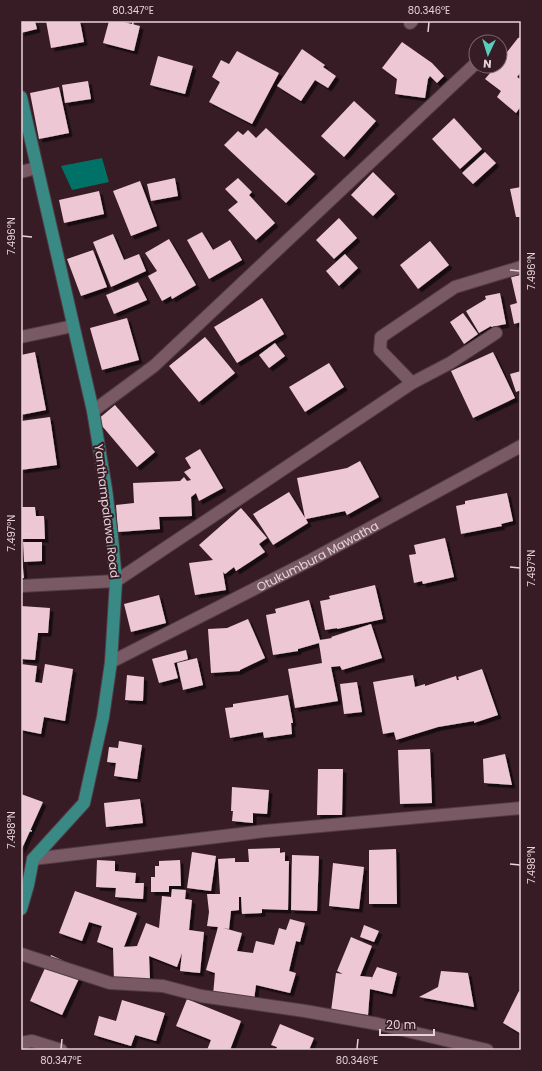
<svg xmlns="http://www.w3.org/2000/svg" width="542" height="1071" viewBox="0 0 542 1071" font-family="Poppins,sans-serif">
<defs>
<filter id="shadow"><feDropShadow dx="3.5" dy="3.5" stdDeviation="0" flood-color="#0009"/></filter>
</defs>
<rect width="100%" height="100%" fill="#371c26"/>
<path fill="#007166" d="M102 158 109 182 72 190 61 166Z"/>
<path fill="#edc7d4" filter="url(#shadow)" d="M21 21H35L37 29 21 33Z
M46 21H80L84 42 51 48Z
M109 21H120L140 26 134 51 103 43Z
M521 37V72L517 77 521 80V106L516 113 497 97 501 91 485 79 496 66H500V61L518 38Z
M402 42 432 63 444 76 437 83 430 76 428 79 425 98 395 94 397 79 382 68Z
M302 49 325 65 323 67 336 76 328 88 315 80 301 101 277 86Z
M237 51 279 73 252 124 209 102 220 82 212 77 221 60 229 64Z
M158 56 193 66 185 94 150 85Z
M88 81 91 99 65 103 62 85Z
M59 87 69 133 39 139 30 93Z
M354 101 376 121 344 157 321 136Z
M454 118 482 149 460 169 432 139Z
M266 128 315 174 286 203 224 145 238 131 243 135 248 130 256 138Z
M485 152 496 163 473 184 462 173Z
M373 172 395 194 373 216 351 195Z
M175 178 178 196 151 201 147 184Z
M238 178 252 192 249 195 275 223 256 240 228 210 238 202 225 189Z
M140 181 157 226 131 236 113 191Z
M521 187V217H516L510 189Z
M99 191 104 214 64 223 59 200Z
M339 218 357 238 334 259 316 240Z
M202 232 213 250 230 240 242 260 209 279 187 240Z
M113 234 124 260 139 254 146 271 111 287 93 242Z
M169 239 196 285 172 299 171 296 162 301 148 276 157 271 145 253Z
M430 241 449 265 418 289 400 265Z
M93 250 107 287 81 296 67 259Z
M345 254 358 268 339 286 326 271Z
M521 275V322L514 324 510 305 517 303 511 277Z
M138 282 147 300 114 314 106 295Z
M500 293 506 324 491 327V326L479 333 466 311 486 299 485 296Z
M262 298 284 334 237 363 214 327Z
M463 313 478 334 464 344 450 322Z
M127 318 139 360 102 370 90 328Z
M205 337 235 373 199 402 169 366Z
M275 343 285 356 269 368 259 355Z
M35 352 46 410 21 415V355Z
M493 352 515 398 473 418 451 371Z
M329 363 344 387 305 412 289 387Z
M521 371V390L516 392 510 374Z
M115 405 155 452 137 467 97 420Z
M50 417 57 465 21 470V421Z
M200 449 223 488 199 501 196 493 191 497 192 516 159 517 160 529 118 532 116 505 134 503 133 483 180 481 184 477 187 481 191 480 184 472 191 468 185 458Z
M360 461 379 497 347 515 345 511 306 519 308 523 273 545 253 514 289 492 305 518 297 478 347 468Z
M507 493 513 521 501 524 502 526 461 534 456 506 465 504V501Z
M21 507H35L36 516H44L45 539H21Z
M241 508 267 538 259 544 265 552 236 571 234 567 225 574 223 572 226 590 195 595 189 563 213 560 199 545Z
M445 538 454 577 423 584 422 581 414 583 409 555 416 554 414 545Z
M23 542H42V561L24 562Z
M21 557H22L24 578H21Z
M375 585 383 619 337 629V628L325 630 320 601 330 599 329 596Z
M159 595 166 623 131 632 124 604Z
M309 600 320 640 332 638 331 637 371 624 382 658 342 670 340 666 331 667 338 701 295 708 288 669 322 663 319 643 298 649V651L273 655 266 615 276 613 275 609Z
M21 606 50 608 48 633H38L35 660 21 659Z
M248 619 265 658 240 670V671L211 673 208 629 227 628Z
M186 650 188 659 174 663 178 678 159 683 152 659Z
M197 658 203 685 183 690 177 663Z
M21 664 37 666 35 682 42 683 45 664 73 669 65 721 44 717 41 734 21 730Z
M482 669 498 715 474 723V721L438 727 396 740 394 732 383 734 373 682 413 675 415 687 425 684V686L456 676 457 680H459L458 677Z
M127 675 144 677 143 701 125 700Z
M357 682 362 712 344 714 340 684Z
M288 695 293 723H291L292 734 264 738 263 732 230 738 225 708 233 707V704Z
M119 741 142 745 137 779 114 776 116 763 107 762 109 747 118 748Z
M430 749 432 803 400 804 398 750Z
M505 754 512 785 484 783 483 759Z
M318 769H343L342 815H317Z
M232 787 269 790 267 814 253 813V823L232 821 233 811H231Z
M21 794 43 802 21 851Z
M140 799 143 823 106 827 104 803Z
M280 848V853L285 852V861H289L288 910 262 909V913L242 914 241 897H239V910L231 911 229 929 223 928 242 933 237 951 253 953 256 941 274 945 279 928 286 930 290 919 305 923 300 942 296 941 289 971 296 973 290 993 256 985 254 1000 213 995 215 973 206 970 218 927 207 926 209 912 207 894H220L218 859 235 858V862H249L248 849Z
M396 849 397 904H369V850Z
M192 852 216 856 211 891 187 888Z
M292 855 319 856 317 911 291 910Z
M97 860 115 861V871L136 873 135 883H144L143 899 115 897 116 888 96 887Z
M180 860 181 886H169V892H151V877H155V866H159V861Z
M333 863 364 867 359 909 329 906Z
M172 889 186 890 185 899 192 900 189 930 204 932 200 973 180 971 182 953 177 967 149 956 150 980 114 981 113 948 97 942 102 926 89 922 82 941 59 933 75 891 137 913 124 947 137 946 146 923 159 928 162 896 171 897Z
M364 925 379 931 374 942 360 937Z
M351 937 372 946 360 976 372 977 371 980 377 967 397 973 392 994 370 989 368 1015 331 1011 336 973 343 974 337 971Z
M51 955 83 970 62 1015 30 1001Z
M441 971 468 973 474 1007 419 997 438 987Z
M519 991 521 992V1030L520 1033 503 1023Z
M187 999 241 1021 230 1050H207L211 1040 176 1026Z
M122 1000 165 1013 156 1041 135 1035 131 1046 94 1035 99 1016 116 1021Z
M280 1024 314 1038 309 1050H276L277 1047 271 1045Z"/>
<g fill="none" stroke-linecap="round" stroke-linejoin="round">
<g stroke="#513b44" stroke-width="14">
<g id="minor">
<path d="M410 23 412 21"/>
<path d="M21 172 36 168"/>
<path d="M21 337 73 326"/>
<path d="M412 383 380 350 381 337 455 287 521 267"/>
<path d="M93 411 154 366 475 64"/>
<path d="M21 586 116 581 412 383 450 363 496 333"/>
<path id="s1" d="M111 662 311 560 521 446"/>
<path d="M33 859 265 831 521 808"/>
<path d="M21 954 110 983 163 986 201 996 305 1011 378 1024 487 1050"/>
<path d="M21 1043 32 1041 61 1050"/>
</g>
</g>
<g stroke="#513b44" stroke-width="14">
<path id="major" d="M21 97 93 411 106 489 112 537 116 581 111 662 103 717 84 803 33 859 28 885 21 909"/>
</g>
<use href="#minor" stroke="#795964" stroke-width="12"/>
<use href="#major" stroke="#398a84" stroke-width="12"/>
</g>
<path fill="none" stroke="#e6d3d9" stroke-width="1.5" d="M132 32 133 22M428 32 429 22M22 236 32 237M510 270 520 271M22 533 32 534M510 567 520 568M22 830 32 831M510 864 520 865M61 1049 62 1039M357 1049 358 1039"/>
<g text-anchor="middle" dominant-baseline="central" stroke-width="4" stroke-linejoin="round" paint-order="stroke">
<g font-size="12" fill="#e6d3d9" stroke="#371c26">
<text transform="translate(107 511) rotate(83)">Yanthampalawa Road</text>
<text stroke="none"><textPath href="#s1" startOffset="232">Otukumbura Mawatha</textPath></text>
</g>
</g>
<rect width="542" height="1071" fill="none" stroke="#371c26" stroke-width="44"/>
<g transform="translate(488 54) rotate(184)"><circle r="19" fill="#371c26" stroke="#7d656e"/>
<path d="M0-3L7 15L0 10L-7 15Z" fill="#5acebd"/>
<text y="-6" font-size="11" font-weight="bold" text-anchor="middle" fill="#e6d3d9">N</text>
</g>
<path d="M380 1029v6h54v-6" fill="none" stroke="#e6d3d9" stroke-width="2"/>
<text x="386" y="1029" font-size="12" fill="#e6d3d9" stroke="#371c26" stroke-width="3" paint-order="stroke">20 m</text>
<rect x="22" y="22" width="498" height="1027" fill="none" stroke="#e6d3d9" stroke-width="1.5"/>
<g font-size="10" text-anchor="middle" fill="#e6d3d9">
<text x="133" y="14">80.347°E</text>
<text x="429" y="14">80.346°E</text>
<text transform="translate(11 236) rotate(-90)" y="4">7.496°N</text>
<text transform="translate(531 271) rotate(-90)" y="4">7.496°N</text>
<text transform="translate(11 533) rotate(-90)" y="4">7.497°N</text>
<text transform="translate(531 568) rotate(-90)" y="4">7.497°N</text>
<text transform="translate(11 830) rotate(-90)" y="4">7.498°N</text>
<text transform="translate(531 865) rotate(-90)" y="4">7.498°N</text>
<text x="61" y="1064">80.347°E</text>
<text x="357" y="1064">80.346°E</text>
</g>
</svg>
